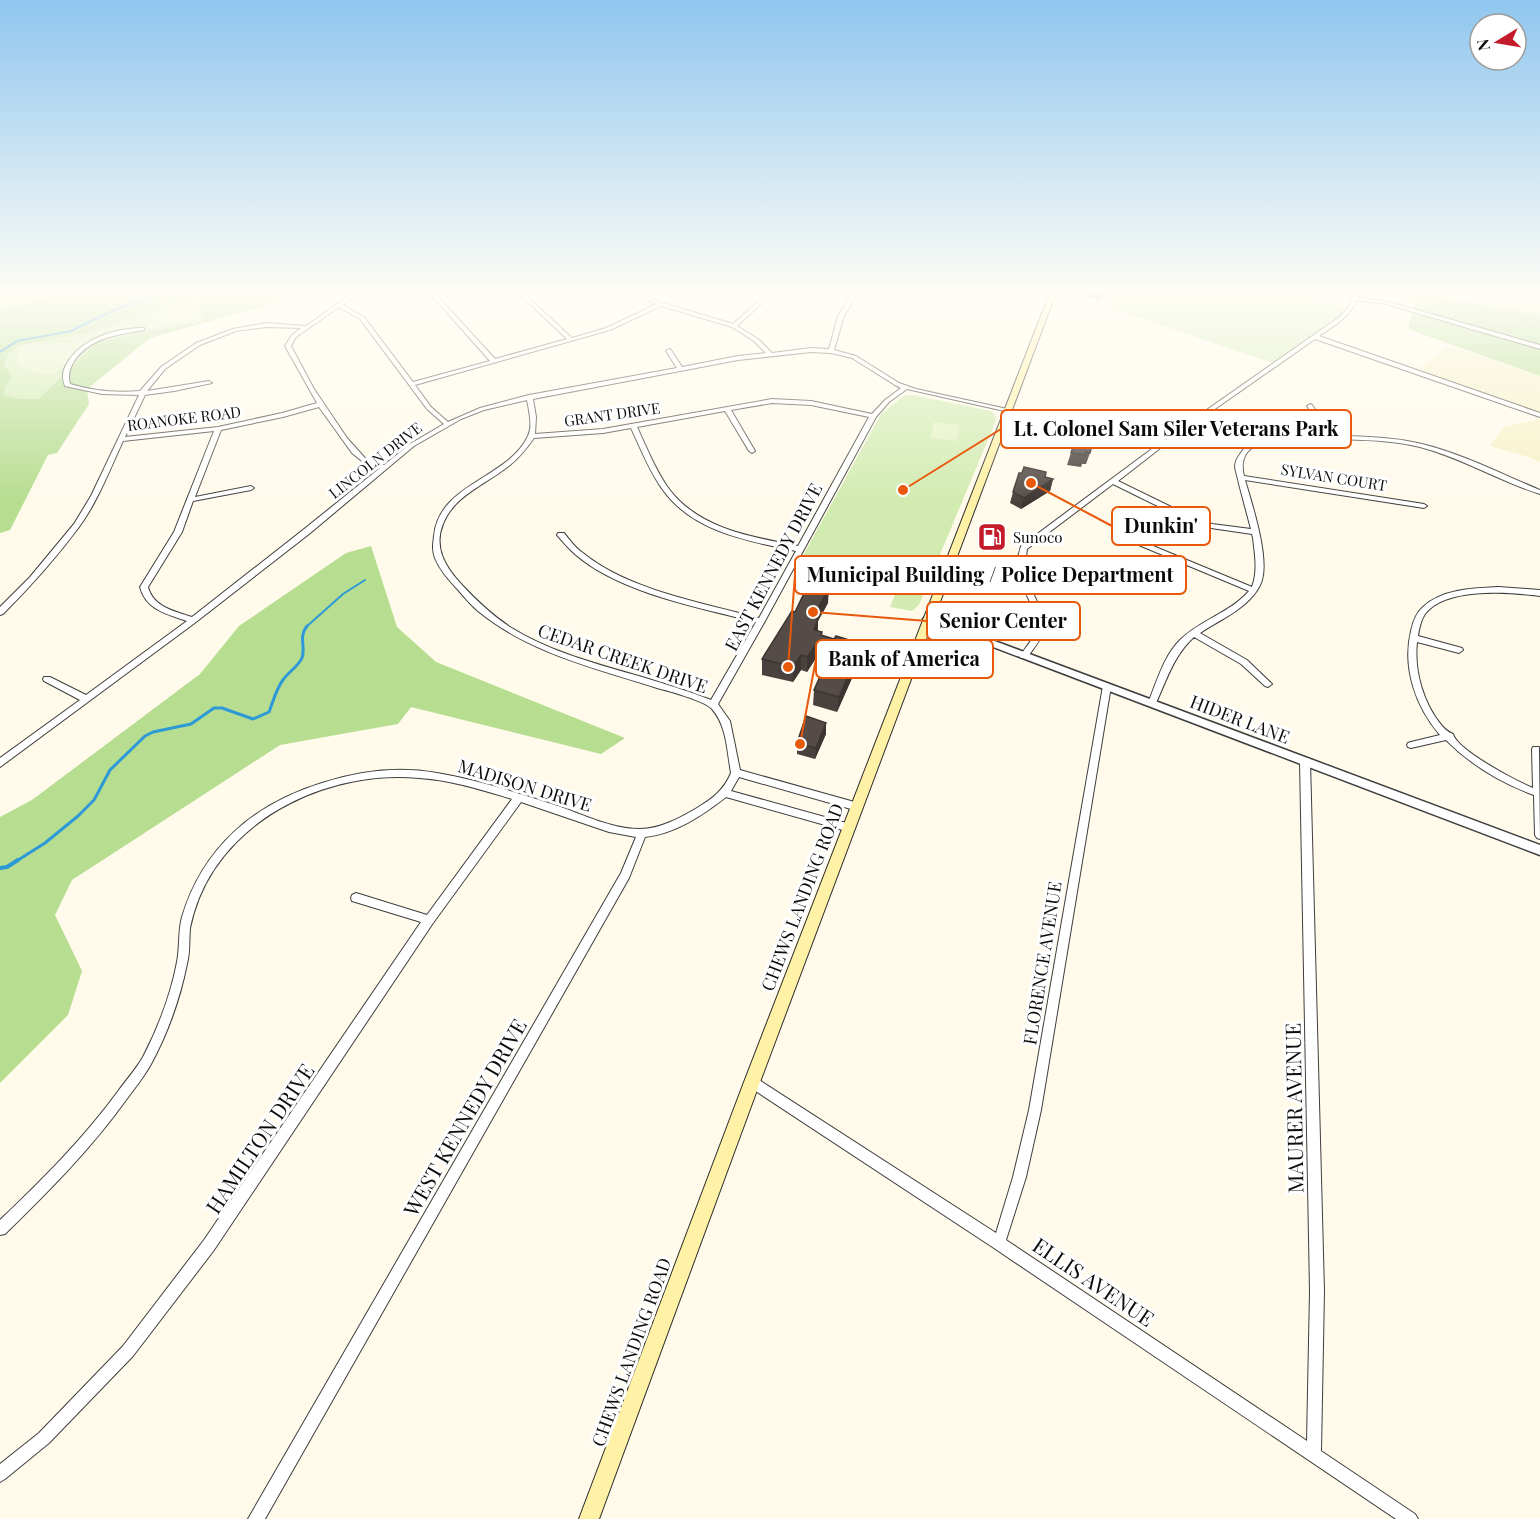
<svg xmlns="http://www.w3.org/2000/svg" width="1540" height="1519" viewBox="0 0 1540 1519" font-family="'Playfair Display',serif">
<rect width="100%" height="100%" fill="#fffaea"/>
<path fill="#f6f1c8" d="M1286 290H1348L1356 293 1350 310Z
M1395 290H1540V315L1478 305Z
M1449 346 1540 376V416L1415 371Z
M1540 419V462L1529 457 1490 446 1504 427Z"/>
<path fill="#d2ebb1" d="M0 290H69L38 301 0 309Z
M1115 290H1286L1350 310 1276 364 1110 308Z
M202 298V321L96 342 40 399H21L4 395 7 356 17 346 88 333 168 305Z
M905 395H913L991 411 997 418 919 605 912 611 890 607 899 585 800 561 881 414Z"/>
<path fill="#b6dd90" fill-rule="evenodd" d="M69 290H304L269 305 150 338 87 389 89 404 57 453 48 455 10 530 0 533V309L38 301ZM202 299V321L96 342 39 399H21L4 395 5 387 12 377 5 366 7 356 17 346 88 333 168 305Z
M1382 290H1395L1540 315V376L1408 329 1415 303Z
M371 546 397 627 436 662 625 738 601 754 411 707 398 724 280 745 72 880 55 915 82 971 68 1015 0 1083V817L32 800 200 674 239 626 346 553Z"/>
<path fill="#e4f2c4" d="M199 301 197 320 148 328C157 309 179 305 199 301Z
M85 342 88 344 54 374C37 374 0 369 25 345Z
M934 422 960 425 957 441 930 438Z"/>
<g fill="none" stroke-linecap="round" stroke-linejoin="round">
<path stroke="#2d99d6" stroke-width="2" d="M0 352 17 341 71 331 114 310 172 290
M305 628 343 594 365 580"/>
<path stroke="#2d99d6" stroke-width="3" d="M15 862 45 843 78 816 94 800 110 770 145 736 153 732 191 724 214 708H222L253 719 269 712C273 702 276 689 283 680 288 672 298 667 302 658 306 647 298 637 307 626"/>
<path stroke="#2d99d6" stroke-width="4" d="M0 868 7 867 18 860"/>
<g stroke="#3e3e3e" stroke-width="2">
<path id="minor" d="M357 290H363L343 305 364 317 413 382 490 361 427 290H432L495 359 567 339 515 290H520L572 338 606 328 657 304 623 290H630L663 303 733 324 767 294 756 290 770 291 776 290 737 326 758 339 772 353 811 348 829 349 838 316 855 290H860L844 316 834 350 856 356 899 383 916 389 1012 410 1009 412 907 389 889 402 876 417 765 621 718 704 730 721 740 770 858 803 861 804 863 807 861 810 858 811 739 777 731 791 850 824 853 825 855 828 853 831 850 832 726 797C703 815 675 834 645 837L629 878 265 1519H248L621 873 636 837 609 832 521 802 433 923 214 1250 133 1356 49 1443 5 1479 0 1482V1464L39 1433 123 1346 204 1240 421 922 352 901 351 898 352 895 356 893 427 915 512 799C482 790 451 780 419 778 333 770 233 814 199 898 195 908 192 918 190 928 189 940 190 953 187 964 180 999 167 1035 150 1066 143 1078 134 1089 126 1100 91 1149 48 1192 5 1234L0 1235V1220C43 1179 84 1138 119 1090 127 1079 136 1069 143 1057 158 1028 171 994 177 962 180 947 178 931 182 917 203 847 254 804 322 783 359 771 398 766 437 773 478 780 518 793 558 806 584 815 612 829 640 829 660 829 680 818 697 808 712 799 724 790 731 773 727 751 727 726 712 709 705 701 669 691 657 688 595 668 529 653 478 611 471 605 465 598 459 591 450 581 440 571 435 558 432 550 433 544 434 536 439 483 508 479 528 436 533 426 529 411 527 400L484 410 461 419 414 446 309 534 196 622 0 767V758L80 700 44 681 43 679 44 677H50L86 695 187 621C167 614 146 610 140 587L174 532 214 431 123 441C110 469 98 501 79 527 56 558 30 587 3 614L0 615V607L30 577 74 524 91 496 139 395 102 394 65 386C61 376 63 369 69 360 85 337 117 328 144 328V330C119 335 95 336 77 357 71 365 67 374 70 384 93 391 116 393 140 391L161 367 196 343 233 329 266 323 306 326ZM661 306 732 327 754 341 766 353 738 356 682 367 671 350 669 349 666 351 677 368 529 395 480 408 448 422 431 407 415 385 610 330ZM339 307 360 319 427 409 444 424 410 444 384 465 365 458 347 438 314 389 291 346 296 337ZM266 327 301 328 292 335 285 346 317 403 282 413 218 427 125 437 145 395 174 391 212 383 209 381 147 391 165 369 200 345 236 331ZM811 352 831 353 852 358 895 385 901 388 885 400 872 414 811 401 772 399 603 429 535 434 536 417 533 399 738 360ZM772 403 811 405 869 417 798 546C752 537 699 529 669 489 655 470 647 448 637 427L725 411 749 451 752 453 755 451 731 410ZM319 407 352 453 363 462 380 468 303 530 192 617C174 611 153 607 148 587L182 532 193 501 251 490 254 488 251 486 195 497 221 430 283 417ZM631 428C641 449 649 471 663 490 693 532 748 541 796 551L759 618C703 603 628 590 583 553 575 548 570 540 564 533H558L557 535C563 542 569 549 576 555 620 593 701 608 756 622L711 700C688 691 665 684 642 677 597 664 550 652 510 627 492 615 477 601 462 585 446 568 433 548 443 524 454 495 487 484 510 465 520 457 527 448 534 438L603 433Z
M1354 290H1359L1357 297 1389 302 1540 345V349L1386 304 1356 300C1351 317 1333 326 1319 336L1540 413V417L1315 339 1172 439 1118 481 1194 518 1212 524 1251 529C1247 514 1243 499 1239 484 1238 478 1236 473 1235 467 1235 462 1237 458 1240 454 1255 430 1302 435 1327 435L1307 406 1310 404 1312 405 1333 436C1362 436 1394 437 1422 444 1463 454 1501 474 1540 490V494C1499 481 1462 458 1420 447 1393 440 1362 440 1334 439 1311 439 1283 435 1261 443 1245 449 1240 461 1244 476L1424 504 1427 506 1424 508 1245 480C1252 504 1269 556 1262 580 1260 587 1255 594 1250 599 1236 614 1216 622 1200 633L1247 660 1272 684 1268 687 1265 686 1241 664 1194 637C1174 655 1167 679 1156 703L1152 706 1148 703C1157 682 1163 657 1180 640 1200 620 1230 613 1249 591L1134 543 1135 541H1141L1252 587C1258 571 1255 555 1253 538L1252 534 1211 528 1190 522 1113 484 1027 549C1026 558 1024 567 1027 577 1031 595 1049 615 1042 634 1039 643 1032 650 1027 658H1021L1020 656C1025 648 1032 641 1035 632 1042 604 1008 584 1021 546L1168 437 1338 318 1349 307Z
M1499 587 1540 590V596C1510 592 1446 587 1425 614 1421 620 1419 629 1418 636L1462 648 1463 650 1459 653 1417 642C1414 671 1423 703 1442 726 1446 730 1448 732 1453 734 1457 750 1516 781 1533 788L1532 749 1533 747H1539L1540 839 1537 838 1535 835 1534 795C1501 783 1471 765 1446 740L1411 748 1408 747 1407 745 1408 743 1411 742 1440 735C1416 707 1402 668 1411 631 1413 622 1416 613 1423 607 1442 589 1474 588 1499 587Z
M1107 683 1111 686 1041 1110 1026 1177 1006 1240 1307 1441 1310 1291 1300 761 1302 758H1308L1310 761 1324 1291 1321 1451 1415 1514 1418 1519H1396L994 1248 748 1086 746 1082 748 1078 752 1076 756 1078 996 1233 1013 1177 1029 1110 1103 686Z"/>
</g>
<g stroke="#3e3e3e" stroke-width="3">
<path id="tertiary" d="M928 616 1540 845V855L925 621 923 619 925 617Z"/>
</g>
<g stroke="#2d2d2d" stroke-width="2">
<path id="secondary" d="M1051 290H1057L760 1082 599 1519H579L744 1082Z"/>
</g>
<use href="#minor" fill="#fff" fill-rule="evenodd"/>
<use href="#tertiary" fill="#fff" fill-rule="evenodd"/>
<use href="#secondary" fill="#fff1a5" fill-rule="evenodd"/>
</g>
<path fill="#49413d" d="M1084 290H1112V292L1098 300 1082 295Z
M1077 434 1090 453 1086 464H1082L1081 467 1067 465Z
M1045 477 1053 479 1050 491 1021 509 1010 503 1013 492Z
M828 603 818 621V631L822 632V635L860 660 837 712 813 705 814 690 827 661 816 658 807 672 801 670 793 682 762 675V659L795 612Z
M826 734 815 759 797 754V743Z"/>
<path fill="#3c3532" d="M1103 290H1112V292L1098 300 1101 292Z
M1053 479 1050 491 1021 509 1024 498Z
M829 588 828 603 818 621 817 634 813 645V617Z
M817 643 816 658 807 672V657Z
M862 644 860 660 837 712 839 697Z
M801 655V670L793 682V667Z
M826 723V734L815 759 816 748Z"/>
<path fill="#554c47" stroke="#3c3532" stroke-width="1.5" d="M1077 434 1094 438 1090 453 1086 452 1085 455 1071 453Z
M1024 467 1046 472 1045 477 1053 479 1024 498 1013 492 1019 473H1022Z
M809 583 829 588 813 617 818 619 814 630 822 632 821 635 834 639 836 636 862 644 839 697 814 690 832 649 830 646 817 643 807 657 801 655 793 667 762 659 792 611 795 612Z
M806 716 826 723 816 748 797 743Z"/>
<linearGradient id="sky" x2="0" y2="1"><stop stop-color="#8fc6ef"/><stop offset="0.58" stop-color="#fffdf6"/><stop offset="1" stop-color="#fffdf6" stop-opacity="0"/></linearGradient>
<rect width="1540" height="503" fill="url(#sky)"/>
<defs>
<g id="fuel-square" transform="scale(1.5)"><rect x="-9" y="-9" width="18" height="18" rx="4" fill="#c31b2a" stroke="#fff"/><path d="M-5.5-6h7V0h2V4h1.3V-2.5L3-4.5l.8-.8L6-3V5H2.5V1h-1V6h-7ZM-4.2-4.7v3.2H.2V-4.7Z" fill="#fff"/></g>
</defs>
<g fill-rule="evenodd">
<use href="#fuel-square" x="992" y="537"/>
</g>
<g text-anchor="middle" dominant-baseline="central" stroke-width="6" stroke-linejoin="round" paint-order="stroke">
<g font-size="15" fill="#0b0b0b" stroke="#fff">
<text transform="translate(612 414) rotate(-8)">GRANT DRIVE</text>
<text transform="translate(184 418) rotate(-7)">ROANOKE ROAD</text>
<text transform="translate(375 460) rotate(-38)">LINCOLN DRIVE</text>
<text transform="translate(1334 477) rotate(9)">SYLVAN COURT</text>
</g>
<g font-size="15" fill="#0b0b0b" stroke="#fff" text-anchor="start">
<text x="1013" y="537">Sunoco</text>
</g>
<g font-size="18" fill="#0b0b0b" stroke="#fff">
<text transform="translate(773 567) rotate(-62)">EAST KENNEDY DRIVE</text>
<text transform="translate(623 658) rotate(19)">CEDAR CREEK DRIVE</text>
<text transform="translate(1240 719) rotate(21)">HIDER LANE</text>
<text transform="translate(525 785) rotate(17)">MADISON DRIVE</text>
<text transform="translate(802 897) rotate(-69)">CHEWS LANDING ROAD</text>
<text transform="translate(1042 963) rotate(-81)">FLORENCE AVENUE</text>
<text transform="translate(631 1352) rotate(-70)">CHEWS LANDING ROAD</text>
</g>
<g font-size="21" fill="#0b0b0b" stroke="#fff">
<text transform="translate(1293 1108) rotate(-91)">MAURER AVENUE</text>
<text transform="translate(464 1117) rotate(-60)">WEST KENNEDY DRIVE</text>
<text transform="translate(259 1138) rotate(-56)">HAMILTON DRIVE</text>
<text transform="translate(1094 1281) rotate(34)">ELLIS AVENUE</text>
</g>
</g>
<path fill="none" stroke="#e8590c" stroke-width="2" d="M903 490L1001 429M1031 483L1112 526M788 667L795 575M813 612L927 621M800 744L816 659"/>
<g fill="#e8590c" stroke="#fff" stroke-width="2">
<circle cx="903" cy="490" r="6"/>
<circle cx="1031" cy="483" r="6"/>
<circle cx="788" cy="667" r="6"/>
<circle cx="813" cy="612" r="6"/>
<circle cx="800" cy="744" r="6"/>
</g>
<g fill="#fff" stroke="#e8590c" stroke-width="2">
<rect x="1001" y="410" width="350" height="38" rx="6"/>
<rect x="1112" y="507" width="98" height="38" rx="6"/>
<rect x="795" y="556" width="391" height="38" rx="6"/>
<rect x="927" y="602" width="153" height="38" rx="6"/>
<rect x="816" y="640" width="177" height="38" rx="6"/>
</g>
<g font-size="20" text-anchor="middle" font-weight="bold" fill="#0b0b0b">
<text x="1176" y="436">Lt. Colonel Sam Siler Veterans Park</text>
<text x="1161" y="533">Dunkin'</text>
<text x="990" y="582">Municipal Building / Police Department</text>
<text x="1003" y="628">Senior Center</text>
<text x="904" y="666">Bank of America</text>
</g>
<g transform="translate(1498 42) rotate(259)"><circle r="28" fill="#ffffff" stroke="#9d9d9d" stroke-width="1.5"/>
<path d="M0-4.5L10 22L0 15L-10 22Z" fill="#c31b2a"/>
<text y="-9" font-size="16" font-weight="bold" text-anchor="middle" fill="#0b0b0b">N</text>
</g>
</svg>
